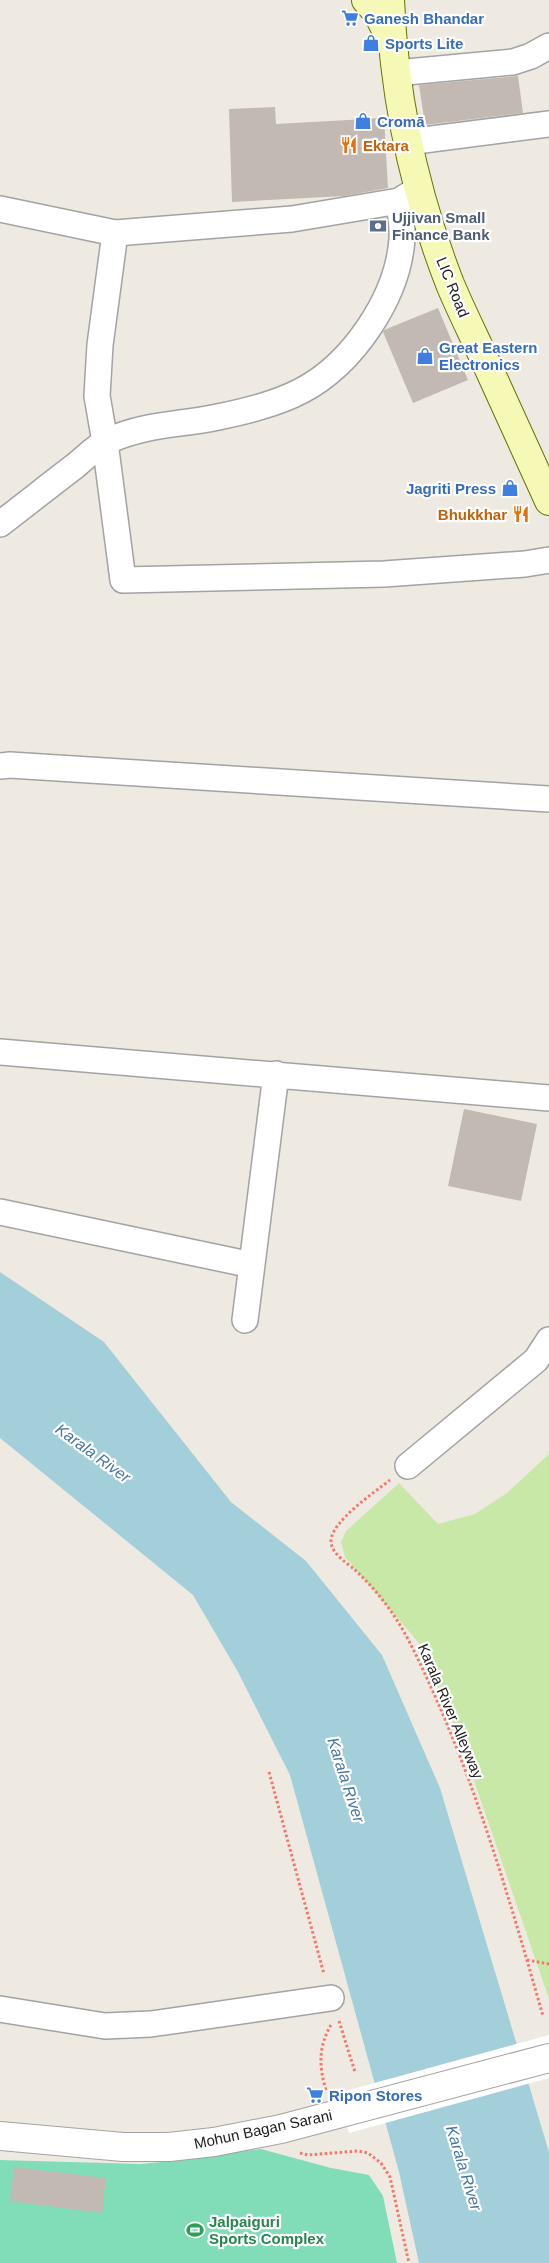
<svg xmlns="http://www.w3.org/2000/svg" width="549" height="2263" viewBox="0 0 549 2263" font-family="Helvetica,sans-serif">
<rect width="100%" height="100%" fill="#eeeae2"/>
<path fill="#c8e8a8" d="M549 1454V1999L459 1737 418 1642 345 1557 341 1542 346 1531 399 1483 438 1524 475 1514 507 1493Z"/>
<path fill="#80ddb8" d="M261 2149 331 2168 369 2175 383 2196 397 2263H0V2160L140 2164 184 2160Z"/>
<path fill="#a3cfdb" d="M0 1272 104 1342 231 1502 306 1561 382 1655 440 1788 549 2152V2263H419L399 2172 290 1775 238 1672 193 1595 0 1438Z"/>
<path fill="#fff" d="M549 2035V2078L349 2133 338 2093Z"/>
<path fill="#c2b9b2" d="M518 76 523 113 425 125 419 85Z
M275 107 276 124 384 118 388 188 344 196 232 202 229 109Z
M438 308 468 380 413 403 383 332 384 330Z
M464 1109 537 1124 521 1201 448 1186Z
M14 2167 106 2178 102 2213 10 2201Z"/>
<g fill="none" stroke-linecap="round" stroke-linejoin="round">
<g stroke="#a3a3a3" stroke-width="28">
<path id="minor" d="M396 73 513 62 531 56 549 46
M408 142 549 124
M399 201 292 219 115 233 100 345 97 396 105 442 123 580 384 574 525 564 549 560
M0 209 115 233
M0 524C25 505 50 485 75 466 85 458 96 446 108 441 143 424 181 425 218 417 246 411 276 404 301 391 353 364 398 297 402 239 403 227 400 213 399 201L412 193
M0 766 10 765 549 799
M0 1052 549 1098
M0 1212 252 1265
M245 1320 276 1074
M408 1466 536 1360 549 1340
M0 2009 105 2026 151 2024 331 1998"/>
</g>
<g stroke="#a3a3a3" stroke-width="30">
<path id="tertiary" d="M0 2136 123 2147H169L214 2142 281 2129 549 2058"/>
</g>
<g stroke="#667106" stroke-width="30">
<path id="secondary" d="M366 0 378 14 389 36
M390 0C394 96 415 194 450 284 460 308 472 332 483 356 505 405 527 453 549 501"/>
</g>
<path stroke="#f87669" stroke-width="3" stroke-dasharray="2.5 2.5" stroke-linecap="butt" d="M390 1480C375 1492 330 1522 331 1542 332 1554 347 1563 355 1570 378 1591 397 1617 411 1645 470 1763 507 1890 543 2016
M269 1772 324 1974
M527 1960 549 1964
M339 2021 355 2072
M326 2090C319 2067 318 2047 331 2025
M300 2153 308 2155 358 2151 368 2153 381 2163 390 2177 409 2263"/>
<use href="#minor" stroke="#fff" stroke-width="25"/>
<use href="#tertiary" stroke="#fff" stroke-width="28"/>
<use href="#secondary" stroke="#f6f9b5" stroke-width="28"/>
</g>
<defs>
<g id="supermarket-bare" transform="scale(1.35)"><path d="M-6-5.5h2.5l.6 2H6L4.5 2H-2.5L-4.4-4H-6ZM-1.5 3.2a1.3 1.3 0 1 0 .1 0ZM3 3.2a1.3 1.3 0 1 0 .1 0Z" fill="#3f7fe0" stroke="#fff" stroke-width="2.5" paint-order="stroke"/></g>
<g id="shop-bare" transform="scale(1.35)"><path d="M-5-2.5h2.3a2.7 3.5 0 0 1 5.4 0H5L5.5 6h-11ZM-1.5-2.5h3a1.5 2.3 0 0 0-3 0Z" fill="#3f7fe0" stroke="#fff" stroke-width="2.5" paint-order="stroke"/></g>
<g id="restaurant-bare" transform="scale(1.35)"><path d="M-5-6h1v4h1v-4h1v4h1v-4h1v5L-1.5 .5V6h-2V.5L-5-1ZM5-6V6H3V1.5H1.5Q1.5-4 5-6Z" fill="#e8710a" stroke="#fff" stroke-width="2.5" paint-order="stroke"/></g>
<g id="bank-bare" transform="scale(1.35)"><path d="M-6-4H6V4H-6ZM0-2.3a2.3 2.3 0 1 0 0 4.6a2.3 2.3 0 1 0 0-4.6Z" fill="#5c6f8a" stroke="#fff" stroke-width="2.5" paint-order="stroke"/></g>
<g id="stadium-bare" transform="scale(1.35)"><path d="M0-5a6.5 5 0 1 0 0 10a6.5 5 0 1 0 0-10ZM-3.5-1.8h7v3.6h-7Z" fill="#2e9e5b" stroke="#fff" stroke-width="2.5" paint-order="stroke"/></g>
</defs>
<g fill-rule="evenodd">
<use href="#supermarket-bare" x="350" y="18"/>
<use href="#shop-bare" x="371" y="43"/>
<use href="#shop-bare" x="363" y="121"/>
<use href="#restaurant-bare" x="349" y="145"/>
<use href="#bank-bare" x="378" y="226"/>
<use href="#shop-bare" x="425" y="356"/>
<use href="#shop-bare" x="510" y="488"/>
<use href="#restaurant-bare" x="521" y="514"/>
<use href="#supermarket-bare" x="315" y="2095"/>
<use href="#stadium-bare" x="195" y="2230"/>
</g>
<g text-anchor="middle" dominant-baseline="central" stroke-width="4.5" stroke-linejoin="round" paint-order="stroke">
<g font-size="15" font-weight="bold" fill="#366cbe" stroke="#fff" text-anchor="start">
<text x="364" y="18">Ganesh Bhandar</text>
<text x="385" y="43">Sports Lite</text>
<text x="377" y="121">Cromā</text>
<text x="439" y="347">Great Eastern<tspan x="439" dy="17">Electronics</tspan></text>
<text x="496" y="488" text-anchor="end">Jagriti Press</text>
<text x="329" y="2095">Ripon Stores</text>
</g>
<g font-size="15" font-weight="bold" fill="#c56008" stroke="#fff" text-anchor="start">
<text x="363" y="145">Ektara</text>
<text x="507" y="514" text-anchor="end">Bhukkhar</text>
</g>
<g font-size="15" font-weight="bold" fill="#4e5e75" stroke="#fff" text-anchor="start">
<text x="392" y="217">Ujjivan Small<tspan x="392" dy="17">Finance Bank</tspan></text>
</g>
<g font-size="15" fill="#1c1c1c" stroke="#fff">
<text transform="translate(453 287) rotate(68)">LIC Road</text>
<text transform="translate(451 1711) rotate(67)">Karala River Alleyway</text>
<text transform="translate(263 2129) rotate(-12)">Mohun Bagan Sarani</text>
</g>
<g font-size="15" font-weight="bold" fill="#27864d" stroke="#fff" text-anchor="start">
<text x="209" y="2221">Jalpaiguri<tspan x="209" dy="17">Sports Complex</tspan></text>
</g>
<g font-size="16" font-style="italic" fill="#4776a3" stroke="#fff">
<text transform="translate(93 1453) rotate(36)">Karala River</text>
<text transform="translate(346 1780) rotate(72)">Karala River</text>
<text transform="translate(464 2168) rotate(73)">Karala River</text>
</g>
</g>
</svg>
